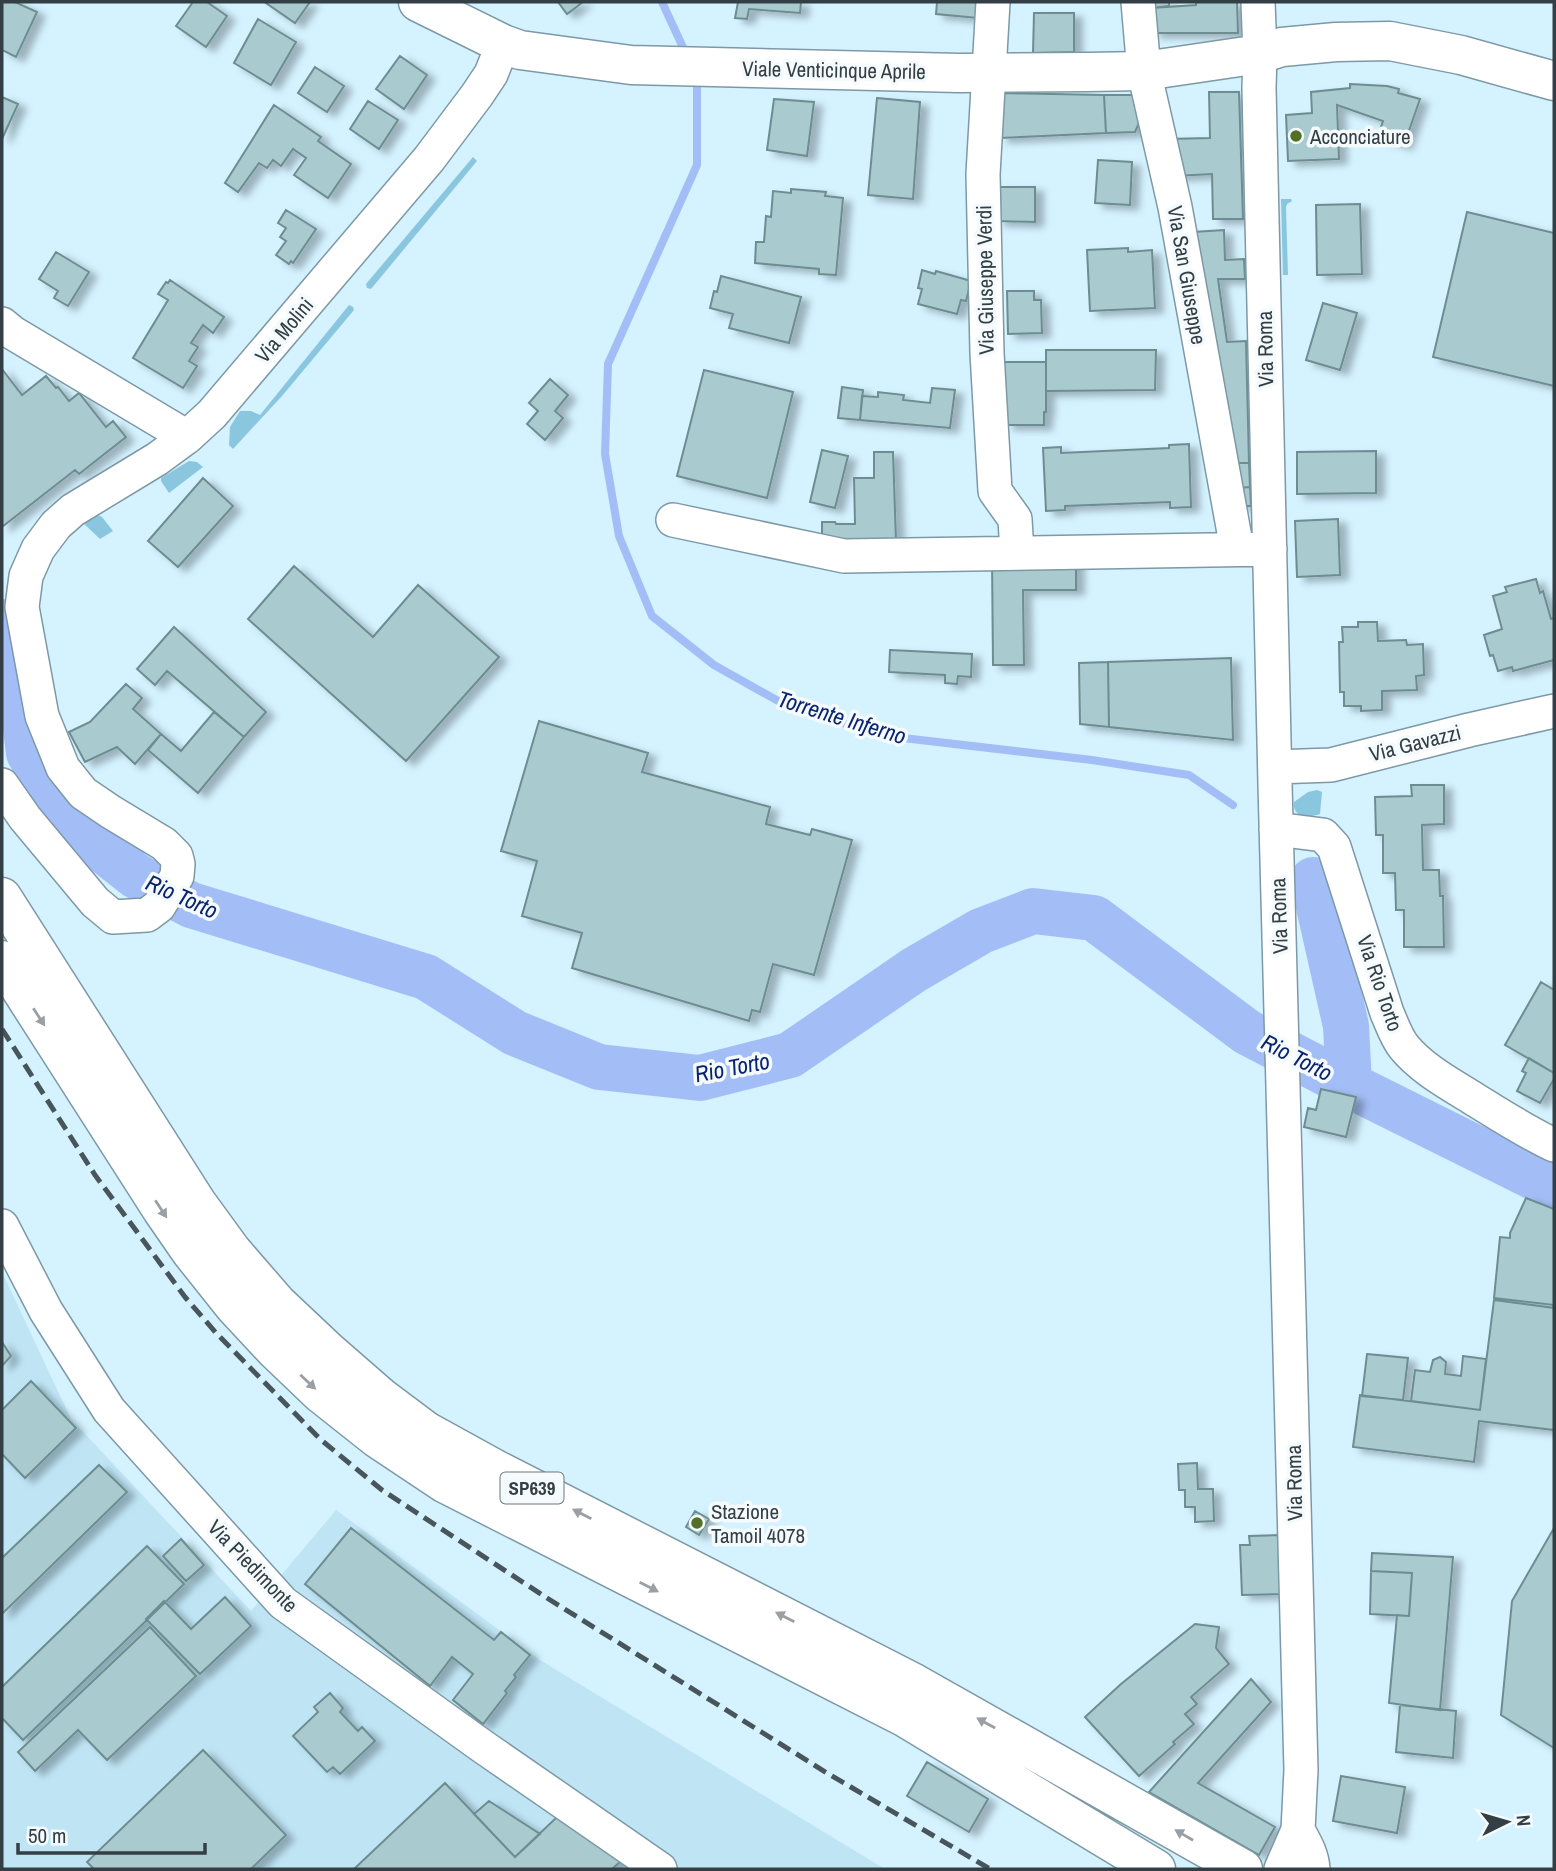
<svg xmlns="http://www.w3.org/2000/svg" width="1556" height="1871" viewBox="0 0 1556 1871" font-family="'Archivo Narrow',sans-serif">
<defs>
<filter id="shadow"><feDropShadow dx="8" dy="4.5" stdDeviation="3.5" flood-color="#0004"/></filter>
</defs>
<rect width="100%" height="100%" fill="#d4f2ff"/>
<path fill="#bfe5f5" d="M2 1272 71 1419 251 1611 336 1510 540 1660 885 1869H2Z"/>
<path fill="#8bc6df" d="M473 157 477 161 371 289 367 288 366 284Z
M1281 199H1291L1292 201 1287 204 1286 207 1288 275H1283Z
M349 305 353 307 354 310 282 396 233 449 229 445 230 427 240 411H251L260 415Z
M189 461 197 462 203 467 169 493 161 481V478Z
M96 514 102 517 113 531 100 539 81 521Z
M1317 790 1322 792 1320 814C1309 818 1292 818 1294 802L1308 792Z"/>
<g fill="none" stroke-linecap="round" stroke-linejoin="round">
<path stroke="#a3bef6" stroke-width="8" d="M662 2 687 56
M697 77V165L608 364 605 454 619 536 652 616 714 665 787 706 886 736 1092 760 1189 775 1233 805"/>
<path stroke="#a3bef6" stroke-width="46" d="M2 622 10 633 24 713 29 753 55 796 89 839 136 876 191 905 426 977 515 1033 599 1067 700 1078 790 1055 914 970 981 931 1033 911 1094 918 1247 1032 1349 1085 1554 1187
M1313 880 1346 1026 1349 1085"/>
</g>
<path fill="#a9cace" stroke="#6e8d91" stroke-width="2" filter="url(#shadow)" d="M2 2H15L37 12 16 57 2 50Z
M193 2H207L227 16 206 47 176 26Z
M267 2H310L295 23 266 3Z
M558 2H583L567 14Z
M738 2H801L800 13 749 9 747 19 735 18Z
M937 2H979L978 18 936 14Z
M1150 2H1169V6L1151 8Z
M1196 2H1237L1238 33H1153L1151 8 1196 5Z
M1034 13H1074V52L1033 53Z
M258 19 296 42 271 85 234 63Z
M400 56 427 75 404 109 376 89Z
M315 67 344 86 327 112 298 93Z
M1350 84 1387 86 1399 89 1398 93 1420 99 1404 145 1378 136 1383 121 1337 105 1339 159 1288 161 1286 115 1312 113 1311 92 1350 88Z
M1209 92H1239L1243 219H1213L1212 174 1174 176 1167 139 1210 138Z
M1000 93 1104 95 1106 133 1000 138Z
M1104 95H1134L1139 123 1135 132 1106 133Z
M2 97 18 104 2 139Z
M877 98 920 102 913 199 868 195Z
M774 99 814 102 807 156 767 150Z
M368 101 398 120 379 149 350 129Z
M274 105 321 137 318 141 351 164 328 198 294 175 306 158 293 149 281 166 273 160 267 168 259 163 238 192 225 183Z
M1098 160 1132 162 1130 205 1095 203Z
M997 187H1035V222L997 221Z
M791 189 826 192 825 196 843 198 836 275 819 274V269L755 263 756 242H764L766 216 771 217 773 191 791 193Z
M1360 204 1362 274 1317 275 1316 205Z
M286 210 316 229 293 263 291 261 289 264 276 255 286 241 280 237 286 228 278 223Z
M1467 212 1554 233V386L1433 357Z
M1224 230 1225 260 1244 259 1245 279H1218L1227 342 1246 341 1249 463H1233L1193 232Z
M1128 248V252L1152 250 1155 308 1090 311 1087 250Z
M56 252 89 272 68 306 54 298 58 291 39 279Z
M922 270 935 274 936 271 971 281 966 301 961 300 957 314 918 304 922 289 918 288Z
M721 276 801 297 789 343 729 328 733 314 710 308 714 291 717 292Z
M170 280 224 317 213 333 203 325 191 343 198 347 189 361 197 366 183 388 133 358 168 300 158 294 166 282 168 283Z
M1007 291H1034V300H1041L1042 333 1008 334Z
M1323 303 1357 313 1340 370 1306 360Z
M1046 350H1156L1155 390 1046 391Z
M1003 362H1046V412H1044V425H1006Z
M2 369 22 395 46 376 56 388 58 387 69 401 79 393 106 427 113 421 126 437 79 474 75 470 2 527Z
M704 370 793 392 767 498 677 476Z
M550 379 568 395 555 411 563 418 545 440 527 424 538 411 529 403Z
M842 387 863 390 860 420 838 418Z
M932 388 955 390 950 428 860 420 862 396 878 397V392L904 395 903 400 930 403Z
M1189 444 1191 507 1170 508V502L1065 506V510L1046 511 1043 448 1061 447V453L1169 448V445Z
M822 450 848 456 835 508 810 502Z
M1376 451V493L1297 494V452Z
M874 452H893L896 541 822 543V522H835L836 524H855L854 478H874Z
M1233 463H1249L1250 487 1237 488Z
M203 478 233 506 178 567 148 541Z
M1250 487 1251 506H1241L1237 488Z
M1338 519 1340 575 1297 577 1295 521Z
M1076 558V590H1023L1024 665H993L992 559Z
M294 566 373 637 418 585 499 657 406 761 248 619Z
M1536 579 1540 593 1543 591 1551 619 1554 618V660L1513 671 1512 667 1498 671 1493 655 1490 656 1484 635 1502 629 1493 596 1507 592 1505 587Z
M1358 622H1377L1378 641 1406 640 1407 645 1423 644 1424 675 1416 676 1417 690 1382 691V710L1361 711V706H1344V692H1340L1339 642H1343L1342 627H1358Z
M174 627 266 712 244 737 167 671 155 685 137 669Z
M890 650 972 654 971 677 958 676 957 684 945 683V675L889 672Z
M1231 658 1233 740 1109 727 1108 662Z
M1108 662 1109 727 1080 724 1079 663Z
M126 684 142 698 133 709 161 734 135 764 117 747 85 762 69 732 90 722Z
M214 712 244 737 198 793 148 750 161 734 181 751Z
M539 721 648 753 642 772 770 807 766 824 810 835 812 829 852 840 814 975 773 964 760 1012 752 1010 749 1021 572 968 582 933 522 916 537 861 501 851Z
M1411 785H1444V824L1422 825 1423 870H1439L1440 896H1443L1444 947H1404V910H1396L1395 873H1383V835H1376L1375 797 1412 796Z
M1541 982 1554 990V1073L1505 1045Z
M1529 1058 1554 1073V1079L1540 1103 1517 1091 1526 1073 1522 1071Z
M1321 1089 1356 1097 1346 1137 1304 1127 1308 1108 1316 1110Z
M1526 1198 1554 1209V1305L1494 1298 1500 1237 1510 1238V1233Z
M1494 1300 1554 1308V1430L1479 1421 1474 1462 1353 1447 1360 1395 1480 1410Z
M2 1342 11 1356 2 1366Z
M1367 1354 1408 1358 1403 1400 1362 1396Z
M1463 1356 1486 1359 1480 1410 1411 1401 1415 1370 1430 1372 1433 1360 1440 1357 1446 1362 1445 1374 1461 1376Z
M31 1381 76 1428 25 1478 2 1454V1410Z
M1197 1463 1198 1489H1213L1214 1521 1195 1522V1507H1185V1490H1179L1178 1464Z
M99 1465 127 1492 2 1614V1558Z
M695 1511 709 1519 699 1535 686 1527Z
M351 1528 494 1640 501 1632 530 1655 514 1675 516 1677 505 1691 507 1693 483 1724 453 1700 473 1674 452 1657 430 1686 305 1584Z
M1554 1528V1748L1501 1715 1512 1601Z
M1280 1535 1282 1594 1242 1595 1240 1545H1250L1249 1536Z
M181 1539 204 1565 186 1581 163 1556Z
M147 1546 184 1584 23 1740 2 1718V1687Z
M1372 1553 1453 1557 1440 1710 1389 1703 1397 1615 1409 1616 1412 1573 1371 1571Z
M1371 1571 1412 1573 1409 1616 1370 1614Z
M225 1597 251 1626 200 1674 146 1619 164 1601 191 1629Z
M1195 1624 1219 1627 1216 1648 1229 1664 1191 1697 1197 1704 1185 1714 1194 1724 1173 1742 1175 1744 1139 1776 1085 1717 1121 1684Z
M150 1627 196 1676 107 1760 78 1730 35 1771 18 1752Z
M1251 1679 1271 1702 1198 1783 1275 1827 1259 1855 1149 1792Z
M330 1693 343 1708 340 1712 358 1731 362 1727 375 1741 340 1774 333 1767 327 1772 293 1736 318 1712 314 1707Z
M1400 1705 1456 1711 1453 1758 1396 1752Z
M203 1750 286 1835 251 1869H94L87 1862Z
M927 1762 988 1799 969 1832 907 1796Z
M1341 1776 1405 1787 1397 1833 1333 1821Z
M445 1783 515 1857 557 1817 621 1861 612 1869H354Z
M489 1801 540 1834 515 1857 474 1814Z"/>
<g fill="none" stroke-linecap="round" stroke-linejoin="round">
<g stroke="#7d99a5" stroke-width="36">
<path id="minor" d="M993 2 983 174 987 353 995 491 1015 519 1017 553
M1138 2 1144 71 1175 207 1237 549
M1258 2 1260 54 1259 88 1275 784 1301 1770 1298 1830 1281 1869
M2 324 13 333 187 437 212 414 429 159 477 95 491 74 503 44
M673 520 844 556 1270 549
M1275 767 1331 765 1469 730 1554 711
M2 785 25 818 95 902 113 917 147 915 159 906 177 876 178 864 176 856 164 844 111 812 83 793 63 768 42 716 22 607 26 576 38 549 56 525 73 510 157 459 187 437
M1276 829 1323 835 1334 847 1387 1013C1392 1024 1396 1037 1404 1047 1422 1069 1450 1084 1474 1099 1500 1115 1526 1132 1554 1145
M2 1226 46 1311 109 1410 283 1603 482 1746 660 1869
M1298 1830C1305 1843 1312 1854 1313 1869"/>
</g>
<g stroke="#7d99a5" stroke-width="41">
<path id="major" d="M418 2 503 44 520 50 631 65 959 73 1087 72 1144 71 1260 54 1282 47 1336 42 1390 41 1461 55 1554 81
M2 897 197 1203 232 1251 277 1303 328 1351 382 1398 426 1431 495 1469 914 1683 1243 1869
M2 960 162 1210 191 1252 234 1306 275 1350 320 1393 378 1439 444 1483 904 1717 1156 1869"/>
</g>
<use href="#minor" stroke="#fff" stroke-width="33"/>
<use href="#major" stroke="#fff" stroke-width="38"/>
<path stroke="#48565c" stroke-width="5" stroke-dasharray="14 7" stroke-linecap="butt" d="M2 1029 95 1175 185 1297 217 1334 320 1439 382 1490 547 1598 827 1773 990 1869"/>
</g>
<defs><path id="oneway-solid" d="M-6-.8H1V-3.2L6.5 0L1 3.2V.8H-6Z" transform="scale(1.75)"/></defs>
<g fill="#999fa2">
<use href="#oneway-solid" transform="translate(39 1017) rotate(57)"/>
<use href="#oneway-solid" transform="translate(161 1209) rotate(57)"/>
<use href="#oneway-solid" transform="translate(308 1382) rotate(43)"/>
<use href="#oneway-solid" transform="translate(582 1514) rotate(-153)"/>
<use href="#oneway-solid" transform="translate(649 1587) rotate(27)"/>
<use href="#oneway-solid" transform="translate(785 1617) rotate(-153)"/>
<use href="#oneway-solid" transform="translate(986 1723) rotate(-151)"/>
<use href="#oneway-solid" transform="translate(1184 1835) rotate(-150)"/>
</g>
<g fill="#527026" stroke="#f5fbfd" stroke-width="2.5">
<circle cx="1296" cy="136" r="7"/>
<circle cx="697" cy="1523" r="7"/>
</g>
<g text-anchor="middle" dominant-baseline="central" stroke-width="7" stroke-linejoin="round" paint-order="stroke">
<rect fill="#f5fbfd" stroke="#6d777c" stroke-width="2" x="500.5" y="1472.5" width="63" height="31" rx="5"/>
<g font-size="19" font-weight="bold" fill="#333f44">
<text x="532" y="1488">SP639</text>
</g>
<g font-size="21" fill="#333f44" stroke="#f5fbfd">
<text transform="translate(834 70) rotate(1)">Viale Venticinque Aprile</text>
<text transform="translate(1187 275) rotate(80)">Via San Giuseppe</text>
<text transform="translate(985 280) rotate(-91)">Via Giuseppe Verdi</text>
<text transform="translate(284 330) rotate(-50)">Via Molini</text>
<text transform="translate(1265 349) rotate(-91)">Via Roma</text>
<text transform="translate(1415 743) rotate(-14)">Via Gavazzi</text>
<text transform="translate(1279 916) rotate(-92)">Via Roma</text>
<text transform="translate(1380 983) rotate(71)">Via Rio Torto</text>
<text transform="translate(1294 1483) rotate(-91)">Via Roma</text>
<text transform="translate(253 1566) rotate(46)">Via Piedimonte</text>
</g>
<g font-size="21" fill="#333f44" stroke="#f5fbfd" text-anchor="start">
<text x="1310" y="136">Acconciature</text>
<text x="711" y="1511">Stazione<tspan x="711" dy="24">Tamoil 4078</tspan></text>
</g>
<g font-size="23" font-style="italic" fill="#0a2471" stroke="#f5fbfd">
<text transform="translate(842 717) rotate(17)">Torrente Inferno</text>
<text transform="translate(182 896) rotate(24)">Rio Torto</text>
<text transform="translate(1297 1057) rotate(27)">Rio Torto</text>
<text transform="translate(732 1067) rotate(-11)">Rio Torto</text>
</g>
</g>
<rect width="1556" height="1871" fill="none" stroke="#333f44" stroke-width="7"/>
<g transform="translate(1507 1822) rotate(85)" stroke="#f5fbfd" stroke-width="5" paint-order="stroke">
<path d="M0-5L12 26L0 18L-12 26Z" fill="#333f44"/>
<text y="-10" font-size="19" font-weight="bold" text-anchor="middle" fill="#333f44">N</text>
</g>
<path d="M18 1843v10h187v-10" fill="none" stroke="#333f44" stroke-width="3.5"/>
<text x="28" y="1843" font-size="21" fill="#333f44" stroke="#f5fbfd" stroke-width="5" paint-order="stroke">50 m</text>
</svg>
